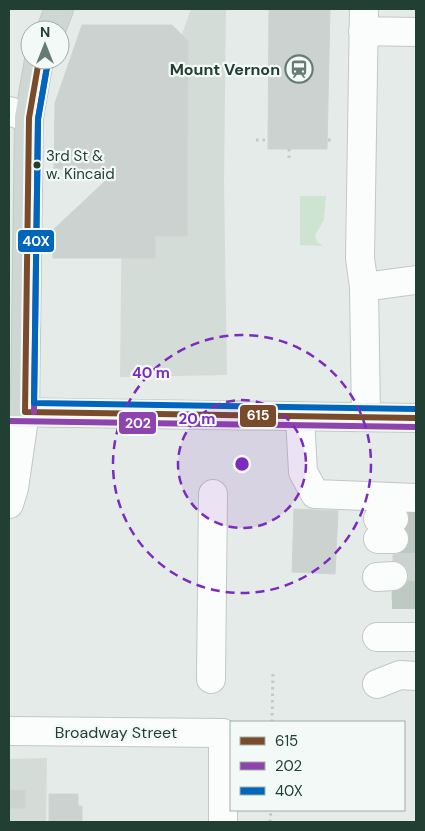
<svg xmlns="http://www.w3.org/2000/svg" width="425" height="831" viewBox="0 0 425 831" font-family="'DM Sans',sans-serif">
<rect width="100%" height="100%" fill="#e5ebe8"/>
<path fill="#d3dcd7" d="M191 9H226L224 181 227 375 120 377 122 201Z
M47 758 46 822H9V759Z"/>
<path fill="#cee4d2" d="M300 196H326L324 220 315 235 317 242 323 246 300 245Z"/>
<path fill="#ccd2cf" stroke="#ced4d1" d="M269 9H330L327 149H268Z
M82 25H172L188 41 187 236H155V258H53V230L118 169H54L55 103Z
M294 509 338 511 335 574 292 572Z
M409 515 416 516V600H392V592L402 589 407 583 409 576 406 567 400 562 393 561V555L401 553 408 546 410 539 405 529 410 519Z
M9 790 25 791V808H9Z
M49 794H78V806H82V822H49Z"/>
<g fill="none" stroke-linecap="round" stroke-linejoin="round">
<path stroke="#bec9c4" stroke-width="28" stroke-dasharray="28 14" stroke-linecap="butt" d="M394 519H416
M394 539H416
M392 595H416"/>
<g stroke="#c2c8c5" stroke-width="30">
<path id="minor" d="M364 9 360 258 364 287 366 417
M363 31 416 32
M9 111 29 118
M364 287 416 280
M300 417 303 472 315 494 416 498
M9 504 14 488 25 412
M378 519H394
M378 539H394
M377 577 393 576
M377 637H416
M211 679 213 494
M377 684 400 675 416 676
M9 731 223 733V822"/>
</g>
<g stroke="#c1cac6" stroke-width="30">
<path id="major" d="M51 30 59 9
M9 412 416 418
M25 412 29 118 39 60"/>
</g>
<path stroke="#c1cbc6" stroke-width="3" stroke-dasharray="2.5 4" stroke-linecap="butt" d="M257 70H269
M256 140H268
M328 140H331
M289 149V161
M272 722 273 672
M270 822 271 810"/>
<use href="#minor" stroke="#fbfcfc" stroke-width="28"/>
<use href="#major" stroke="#ced7d3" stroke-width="28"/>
<g stroke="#f3f9f6" stroke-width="10">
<path id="bus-1" d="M25 412 416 418
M25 412 29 118 39 60"/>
</g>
<g stroke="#f3f9f6" stroke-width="10">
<path id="bus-2" d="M34 412 38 119 48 61
M9 421 416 427"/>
</g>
<g stroke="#f3f9f6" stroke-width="10">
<path id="bus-3" d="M48 61 38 119 34 403 416 409"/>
</g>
<use href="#bus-1" stroke="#7a4b2a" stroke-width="6"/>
<use href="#bus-2" stroke="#8e44ad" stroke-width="6"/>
<use href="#bus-3" stroke="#0065bd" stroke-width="6"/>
</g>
<circle cx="242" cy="464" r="64" fill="#7b2cbf" fill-opacity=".12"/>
<g fill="none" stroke="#7b2cbf" stroke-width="2.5" stroke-dasharray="9 6">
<circle cx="242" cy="464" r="64"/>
<circle cx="242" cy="464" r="129"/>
</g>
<defs>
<g id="station-ring" transform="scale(1.4375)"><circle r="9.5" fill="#f3f9f6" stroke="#667b72" stroke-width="1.5"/><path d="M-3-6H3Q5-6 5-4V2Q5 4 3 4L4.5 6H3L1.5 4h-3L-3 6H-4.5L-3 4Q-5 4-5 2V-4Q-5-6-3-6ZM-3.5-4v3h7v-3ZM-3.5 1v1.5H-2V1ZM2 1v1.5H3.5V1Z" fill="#667b72"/></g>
</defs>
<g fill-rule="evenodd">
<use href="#station-ring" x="299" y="69"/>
</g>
<circle fill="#223f33" stroke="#f3f9f6" stroke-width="2" cx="37" cy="165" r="4.5"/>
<g text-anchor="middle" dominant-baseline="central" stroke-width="4.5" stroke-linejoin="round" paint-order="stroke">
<g font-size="15" fill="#223f33" stroke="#f3f9f6" text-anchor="start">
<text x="46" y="156">3rd St &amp;<tspan x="46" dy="18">w. Kincaid</tspan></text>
</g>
<g font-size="16" font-weight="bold" fill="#223f33" stroke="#f3f9f6" text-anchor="end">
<text x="280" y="69">Mount Vernon</text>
</g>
<g font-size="16" fill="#223f33" stroke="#f3f9f6">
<text x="116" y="732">Broadway Street</text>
</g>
</g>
<circle cx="242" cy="464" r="8" fill="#7b2cbf" stroke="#f3f9f6" stroke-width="2.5"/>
<g font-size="15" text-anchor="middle" font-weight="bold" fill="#7b2cbf" stroke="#f3f9f6" stroke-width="4.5" stroke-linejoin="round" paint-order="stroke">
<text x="151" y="378">40 m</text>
<text x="197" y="424">20 m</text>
</g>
<g stroke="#f3f9f6" stroke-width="2">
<rect x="17" y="229" width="38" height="24" rx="5" fill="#0065bd"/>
<rect x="239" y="404" width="38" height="24" rx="5" fill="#7a4b2a"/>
<rect x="118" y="411" width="39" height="24" rx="5" fill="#8e44ad"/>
</g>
<g font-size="14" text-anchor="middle" font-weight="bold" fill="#fff">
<text x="36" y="246">40X</text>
<text x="258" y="420">615</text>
<text x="138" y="428">202</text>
</g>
<rect width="425" height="831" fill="none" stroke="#223f33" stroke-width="20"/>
<rect x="230" y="721" width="175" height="90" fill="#f3f9f6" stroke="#9fafa8"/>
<rect x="240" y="737" width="25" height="8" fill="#7a4b2a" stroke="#9fafa8"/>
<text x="275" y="746" font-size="15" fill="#223f33">615</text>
<rect x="240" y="762" width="25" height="8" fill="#8e44ad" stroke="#9fafa8"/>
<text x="275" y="771" font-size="15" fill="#223f33">202</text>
<rect x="240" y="787" width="25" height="8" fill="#0065bd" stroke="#9fafa8"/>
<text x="275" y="796" font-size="15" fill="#223f33">40X</text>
<g transform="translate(45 45)"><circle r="24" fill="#f3f9f6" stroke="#9fafa8"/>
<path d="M0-4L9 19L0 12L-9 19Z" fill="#667b72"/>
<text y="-8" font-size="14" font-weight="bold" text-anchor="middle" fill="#223f33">N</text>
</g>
</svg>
